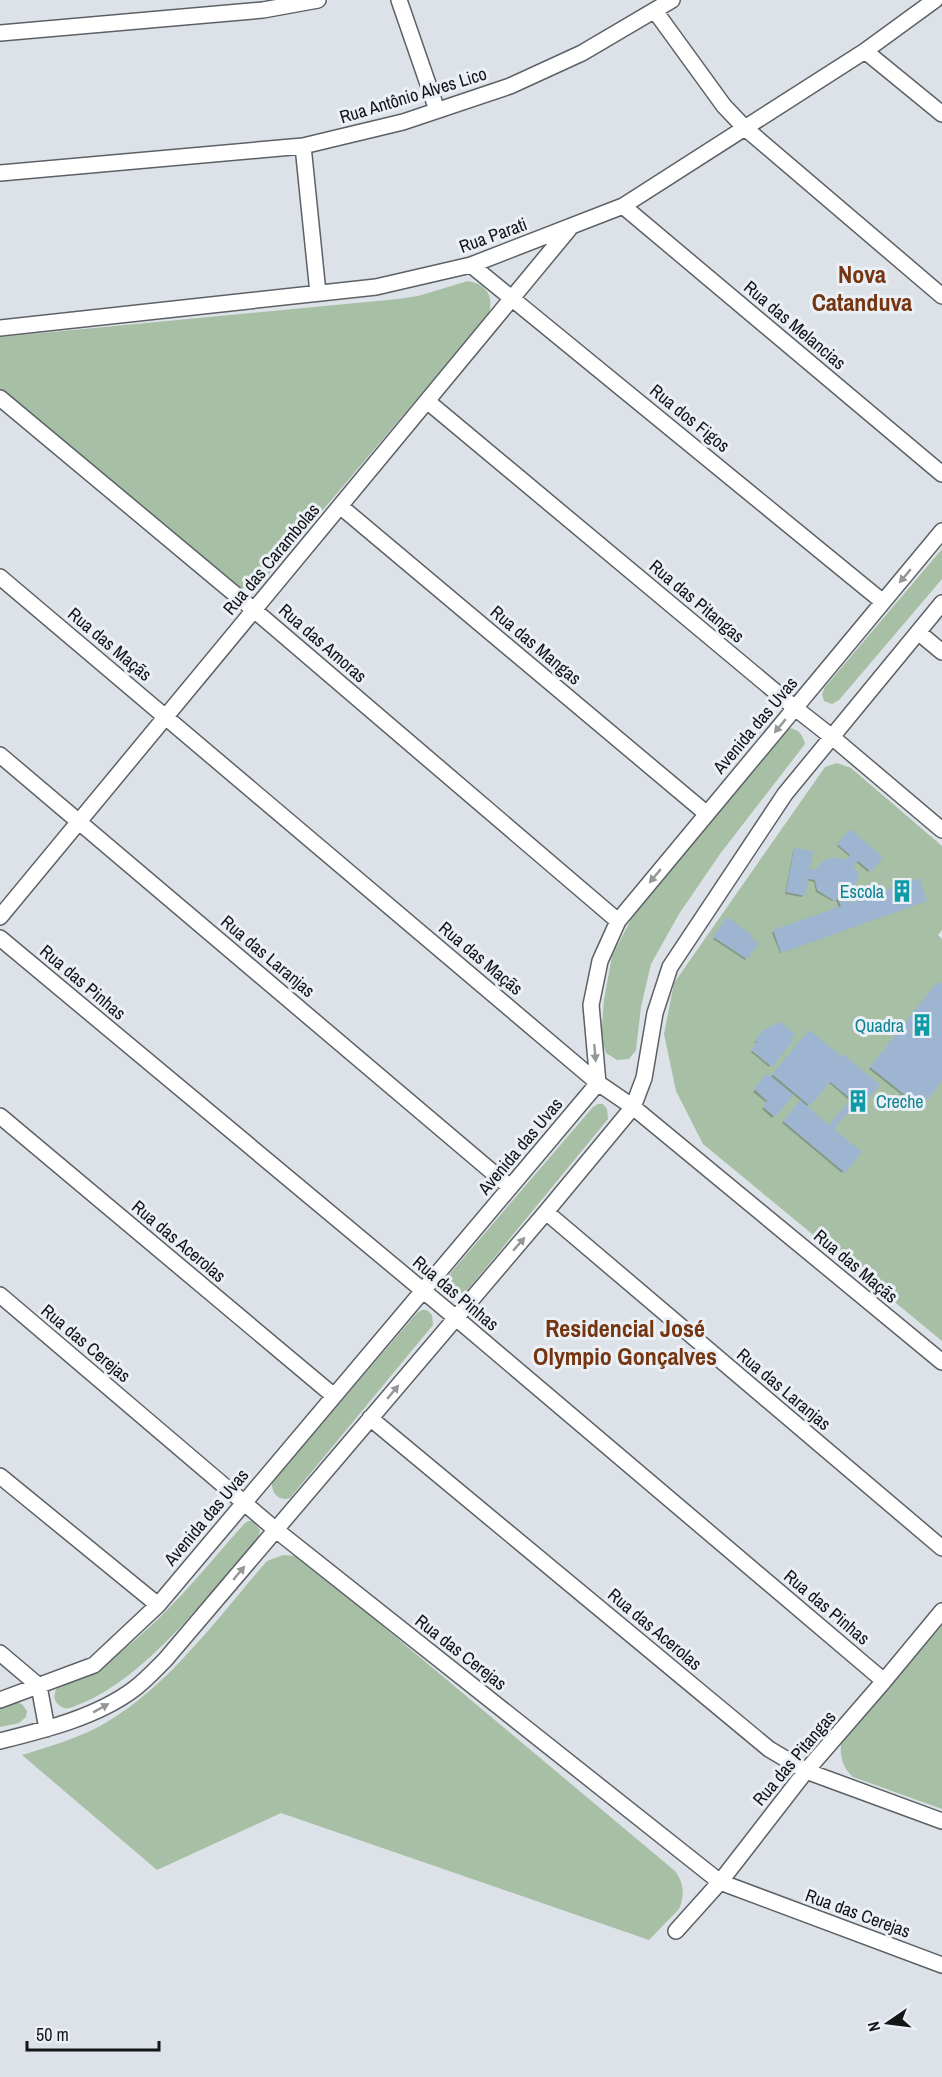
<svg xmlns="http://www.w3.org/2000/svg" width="942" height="2077" viewBox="0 0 942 2077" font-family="'Archivo Narrow',sans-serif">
<rect width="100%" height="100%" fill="#dde2e9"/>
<path fill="#a7bfa5" d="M468 281C487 284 495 298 488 315L261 583 247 589 236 587 0 390V337L398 299 418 296Z
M942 549V579L839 700 832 704 824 701 822 694 825 687Z
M789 728C800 730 802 734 805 744L720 854 679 914 651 964 641 1007 636 1050 629 1059 617 1060 606 1053 601 1038 604 1000 612 956 639 904Z
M837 763 851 768 942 846V930L938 935 942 939V1341L703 1144 676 1091 664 1034 674 983 825 767Z
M598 1104H603L607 1109 608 1119 466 1292C454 1296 446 1288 448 1276L593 1107Z
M422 1310H427L432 1315 433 1325 290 1498C279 1502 271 1493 272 1482L417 1313Z
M248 1521H253L260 1530 259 1536C211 1591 148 1677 80 1704 72 1707 66 1712 59 1705 53 1700 54 1696 56 1689 137 1656 187 1588 244 1524Z
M283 1555 295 1556 305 1561 675 1871C684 1883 685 1895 679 1909L649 1940 281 1813 157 1870 22 1755C51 1746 80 1738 107 1722 169 1686 220 1615 267 1561Z
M942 1623V1809L853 1777C841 1766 839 1753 842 1738Z
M15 1702 22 1704 27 1711 26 1717 19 1723 0 1727V1707Z"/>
<path fill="#0003" fill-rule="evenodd" d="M850 831 881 857 868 872 856 862 851 866 846 896 849 904 923 902 780 953 772 933 774 931 839 908 836 900 832 901 816 892 814 882 806 880 802 897 785 894 793 851 794 849 808 870 815 872 846 862 850 857 837 846Z
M726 921 746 958 745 960 713 939Z
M938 983 942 986V1079L918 1108 869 1069Z
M765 1030 791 1041 769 1067 751 1052 757 1044 755 1042Z
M809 1032 878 1085 859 1108 853 1103 832 1129 860 1152 842 1173 782 1123 801 1101 793 1094 772 1118 762 1109 767 1103 753 1092 767 1075 770 1078ZM828 1082 850 1101 829 1127 806 1107Z"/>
<path fill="#9eb5d1" d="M850 829 883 857 871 872 858 861 853 866 859 874 853 893 847 896 850 903 919 878 927 901 781 953 773 930 841 906 838 899 834 901 817 890 815 880 808 879 805 896 786 892 794 848 813 851 810 869 815 870 823 861 837 857 845 860 850 855 837 844Z
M727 917 752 935 750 937 759 943 747 959 713 937Z
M938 981 942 984V1081L921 1108 870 1067Z
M779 1021 795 1034 791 1039 793 1041 772 1067 751 1050 757 1042 755 1040 765 1028 767 1030 772 1024 775 1026Z
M809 1030 841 1056 843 1054 880 1085 861 1107 856 1103 834 1129 862 1152 845 1173 783 1121 800 1100 829 1125 851 1099 830 1082 810 1106 772 1074Z
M767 1073 794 1095 775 1117 763 1107 767 1101 754 1089Z"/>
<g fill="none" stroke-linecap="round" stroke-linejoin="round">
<g stroke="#5c6166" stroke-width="18">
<path id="street" d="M399 0 437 110
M655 11 724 106 745 128 942 296
M0 33 263 10 318 0
M865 51 942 114
M303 146 318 293
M0 173 303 146 403 122 510 86 582 53 672 0
M623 206 942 474
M471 265 883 602
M0 328 376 287 471 265 623 206 865 51 935 0
M0 398 254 610 618 921
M427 401 795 708 832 737 942 830
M340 506 707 814
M0 577 598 1083 633 1107 942 1362
M918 632 942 652
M0 755 510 1187
M0 917 570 228
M0 938 456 1318 884 1681
M0 1116 334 1396
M546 1212 942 1548
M0 1295 276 1530 720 1882 942 1965
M370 1418 769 1749 806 1771 942 1821
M0 1476 158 1605
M0 1653 39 1686 47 1729
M0 1700 94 1665 158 1605 598 1083 591 1005 600 961 618 921 942 531
M0 1741C44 1730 97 1717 134 1689 145 1681 155 1670 165 1660L546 1212 633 1107 644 1078 655 1013 670 967 785 794 942 603
M676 1931 720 1882 806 1771 884 1681 942 1611"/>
</g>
<use href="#street" stroke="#fff" stroke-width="15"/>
</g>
<defs><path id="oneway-solid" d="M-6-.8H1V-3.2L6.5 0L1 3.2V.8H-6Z" transform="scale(1.5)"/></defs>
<g fill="#959697">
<use href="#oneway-solid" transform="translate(905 576) rotate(130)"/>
<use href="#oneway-solid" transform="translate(780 726) rotate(130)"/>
<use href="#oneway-solid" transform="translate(655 876) rotate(130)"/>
<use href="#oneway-solid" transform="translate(595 1053) rotate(85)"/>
<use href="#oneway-solid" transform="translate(519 1244) rotate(-49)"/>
<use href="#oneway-solid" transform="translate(393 1392) rotate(-50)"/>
<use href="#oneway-solid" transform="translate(239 1573) rotate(-50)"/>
<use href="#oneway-solid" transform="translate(101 1708) rotate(-29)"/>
</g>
<defs>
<g id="building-bare" transform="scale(1.8)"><path d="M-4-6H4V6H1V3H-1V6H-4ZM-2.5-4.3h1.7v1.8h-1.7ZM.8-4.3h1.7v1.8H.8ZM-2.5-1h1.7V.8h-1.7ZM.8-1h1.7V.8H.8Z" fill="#0f9aa8" stroke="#ebf0f6" stroke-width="2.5" paint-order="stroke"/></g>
</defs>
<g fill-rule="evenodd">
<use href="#building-bare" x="902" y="891"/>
<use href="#building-bare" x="922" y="1025"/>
<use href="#building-bare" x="858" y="1101"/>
</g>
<g text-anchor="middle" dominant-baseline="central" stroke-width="6" stroke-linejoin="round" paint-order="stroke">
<g font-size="18" fill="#141517" stroke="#ebf0f6">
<text transform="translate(413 95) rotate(-17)">Rua Antônio Alves Lico</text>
<text transform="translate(493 235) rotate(-20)">Rua Parati</text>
<text transform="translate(795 325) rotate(40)">Rua das Melancias</text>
<text transform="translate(690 418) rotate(39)">Rua dos Figos</text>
<text transform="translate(271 559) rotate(-50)">Rua das Carambolas</text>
<text transform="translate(697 601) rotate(40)">Rua das Pitangas</text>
<text transform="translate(323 643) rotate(41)">Rua das Amoras</text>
<text transform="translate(110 644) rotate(40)">Rua das Maçãs</text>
<text transform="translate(536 645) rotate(40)">Rua das Mangas</text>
<text transform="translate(755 725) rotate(-50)">Avenida das Uvas</text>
<text transform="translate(268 956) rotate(40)">Rua das Laranjas</text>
<text transform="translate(481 958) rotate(40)">Rua das Maçãs</text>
<text transform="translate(83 982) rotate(40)">Rua das Pinhas</text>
<text transform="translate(520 1146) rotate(-50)">Avenida das Uvas</text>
<text transform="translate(179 1241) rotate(40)">Rua das Acerolas</text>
<text transform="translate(856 1266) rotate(40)">Rua das Maçãs</text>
<text transform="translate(456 1293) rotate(40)">Rua das Pinhas</text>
<text transform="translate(86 1343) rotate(40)">Rua das Cerejas</text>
<text transform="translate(784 1389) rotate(40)">Rua das Laranjas</text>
<text transform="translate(206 1517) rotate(-50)">Avenida das Uvas</text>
<text transform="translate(827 1607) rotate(40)">Rua das Pinhas</text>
<text transform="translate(655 1629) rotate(40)">Rua das Acerolas</text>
<text transform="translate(461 1652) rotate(38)">Rua das Cerejas</text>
<text transform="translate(794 1758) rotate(-50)">Rua das Pitangas</text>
<text transform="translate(858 1913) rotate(20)">Rua das Cerejas</text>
</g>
<g font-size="18" fill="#0d838f" stroke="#ebf0f6" text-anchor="end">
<text x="884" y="891">Escola</text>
<text x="904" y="1025">Quadra</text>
<text x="876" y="1101" text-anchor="start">Creche</text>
</g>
<g font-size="24" font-weight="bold" fill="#743510" stroke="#ebf0f6">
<text x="862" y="274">Nova<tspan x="862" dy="28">Catanduva</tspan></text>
<text x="625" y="1328">Residencial José<tspan x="625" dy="28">Olympio Gonçalves</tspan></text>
</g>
</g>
<g transform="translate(888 2023) rotate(256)" stroke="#ebf0f6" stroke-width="4.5" paint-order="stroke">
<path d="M0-4.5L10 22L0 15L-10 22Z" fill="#141517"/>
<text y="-9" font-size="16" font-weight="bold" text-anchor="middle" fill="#141517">N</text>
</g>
<path d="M27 2041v9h132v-9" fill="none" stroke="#141517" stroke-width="3"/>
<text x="36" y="2041" font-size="18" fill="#141517" stroke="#ebf0f6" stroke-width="4.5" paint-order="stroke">50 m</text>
</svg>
